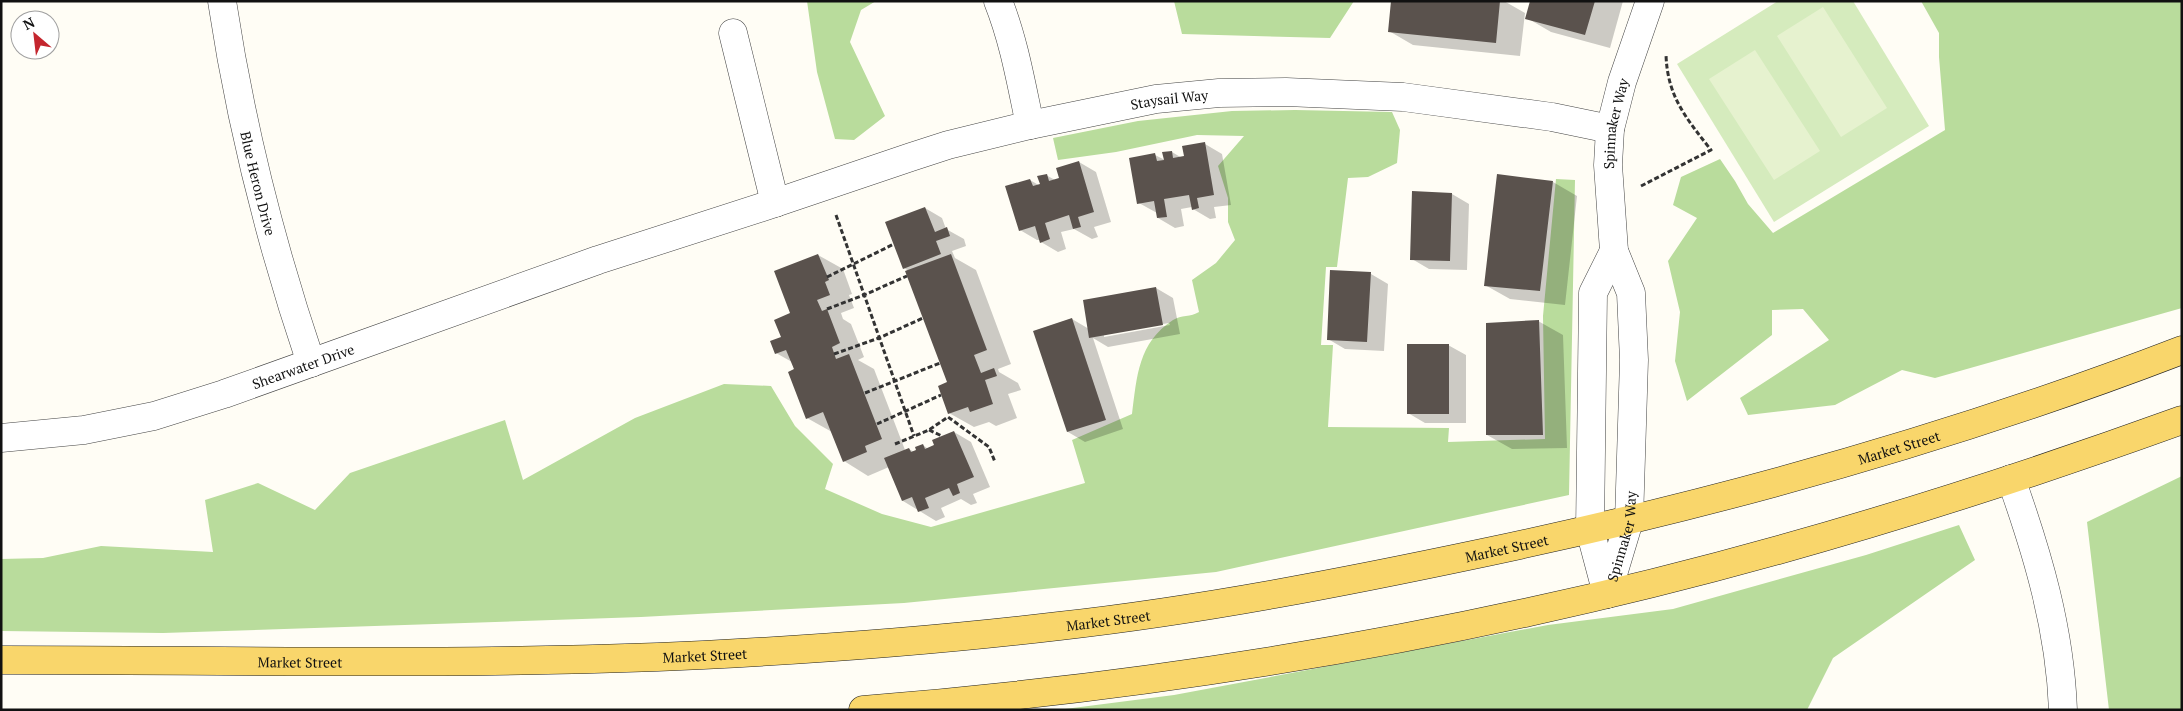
<svg xmlns="http://www.w3.org/2000/svg" width="2183" height="711" viewBox="0 0 2183 711" font-family="'PT Serif',serif">
<rect width="100%" height="100%" fill="#fffdf5"/>
<path fill="#d5ebbd" d="M1778 1H1853L1929 126 1774 222 1677 64Z"/>
<path fill="#b9dc9c" d="M807 1H876L861 10 850 42 885 116 854 140 835 139 817 72Z
M1174 1H1354L1330 38 1182 34Z
M1921 1H2182V308L1935 378 1902 370 1835 405 1748 415 1740 398 1829 340 1803 309 1772 310V335L1687 401 1675 361 1680 312 1668 261 1697 218 1673 205 1681 177 1720 159 1735 181 1748 204 1773 233 1945 130 1939 57V33Z
M1295 110 1392 112 1400 130 1397 163 1368 177 1348 178 1337 267H1326L1321 345H1333L1328 427 1449 428 1448 442 1545 439 1543 316 1556 179 1575 180 1569 495 1216 572 904 603 641 617 163 633 1 631V559L43 558 101 546 213 552 205 500 258 483 315 510 350 473 505 420 523 480 635 418 724 384 771 386 795 426 833 464 825 489 882 514 931 527 1085 483 1072 440 1132 414C1137 376 1138 343 1173 320 1181 315 1191 317 1199 312L1192 280 1216 263 1235 240 1228 222V198L1218 166 1244 136 1197 135 1116 152 1058 160 1053 138 1138 121 1232 111Z
M2182 476V710H2109L2087 522Z
M1959 525 1975 560 1833 658 1807 710H1057L1174 695 1548 625 1673 609 1866 555Z"/>
<path fill="#e6f2cf" d="M1823 7 1887 108 1841 137 1777 36Z
M1755 50 1820 151 1774 180 1709 79Z"/>
<path fill="#0003" fill-rule="evenodd" d="M1392 1H1504L1525 13 1520 56 1413 45 1389 31Z
M1531 1H1623L1610 48 1551 32 1527 18Z
M1205 144 1222 154 1231 205 1214 207 1216 218 1210 219 1193 209 1192 207 1181 209 1184 226 1175 228 1158 218 1157 213 1139 203 1155 155 1165 160 1172 152 1182 158Z
M1079 162 1096 172 1111 222 1094 227 1098 237 1092 239 1074 229 1061 232 1066 249 1058 252 1041 242 1040 240H1037L1020 230 1030 180 1042 187 1046 175 1055 180 1060 179Z
M1553 182 1577 196 1565 305 1510 299 1485 285Z
M1452 194 1469 204 1467 270 1429 269 1412 259Z
M925 208 942 218 946 229 964 239 966 246 952 251 955 258 976 270 1011 364 998 369 999 372 1018 383 1021 390 1008 394 1017 418 996 426 989 422 974 427 949 413 948 383 909 271 904 268Z
M818 255 843 269 852 294 849 295 854 308 841 313 843 319 851 324 864 357 858 360 874 369 905 450 909 449 914 452 923 445 928 449 954 432 971 442 990 487 973 494 977 503 971 505 961 499 941 508 945 517 936 521 903 501 889 467 868 476 844 461 832 432 807 418 792 362 776 353Z
M1332 272 1371 274 1388 284 1384 351 1345 349 1328 339Z
M1156 288 1173 298 1180 334 1108 347 1093 338 1123 429 1085 442 1068 432 1072 319 1089 329ZM1169 323 1170 325 1104 337V334Z
M1538 321 1563 335 1567 448 1512 449 1487 435Z
M1448 345 1466 355V423H1425L1408 413Z"/>
<path fill="#5a524d" d="M1391 1H1500L1496 43 1388 32Z
M1530 1H1595L1585 35 1525 19Z
M1205 142 1214 195 1197 198 1199 208 1192 210 1189 195 1164 199 1167 217 1157 218 1154 201 1137 204 1129 158 1155 153 1157 161 1164 160 1162 152 1172 151 1173 158 1184 156 1182 146Z
M1079 161 1094 212 1078 217 1081 227 1073 229 1069 215 1045 223 1050 239 1040 243 1035 226 1019 231 1005 186 1030 179 1033 186 1040 184 1037 176 1047 174 1049 181 1059 178 1056 168Z
M1497 174 1553 181 1540 291 1484 286Z
M1412 191 1452 193 1450 261 1410 260Z
M925 207 935 232 947 227 950 236 936 241 941 254 903 269 885 222Z
M818 254 829 280 825 282 830 295 817 300 822 311 827 309 840 343 832 347 836 359 849 354 882 439 865 446 867 452 843 462 823 412 806 419 788 372 794 369 786 350 775 354 770 341 781 337 774 320 790 313 774 271Z
M951 254 987 350 974 355 981 373 994 368 997 376 985 380 993 404 970 412 968 407 948 414 938 386 947 382 905 271Z
M1330 270 1371 272 1367 342 1327 340Z
M1156 287 1163 325 1089 338 1083 300Z
M1072 318 1106 420 1067 432 1033 331Z
M1539 320 1543 435H1486V323Z
M1407 344H1449V414H1407Z
M954 431 974 477 957 484 960 493 953 496 949 488 925 498 929 508 918 512 912 497 902 501 884 458 909 448 911 452 916 450 915 447 923 444 925 449 934 445 932 440Z"/>
<g fill="none" stroke-linecap="round" stroke-linejoin="round">
<g stroke="#444" stroke-width="29">
<g id="minor">
<path id="s1" d="M222 1C241 127 270 242 311 363"/>
<path d="M998 1C1014 41 1021 83 1030 125"/>
<path d="M733 33 775 203"/>
<path id="s2" d="M1 438 84 430 154 416 224 394 598 260 775 203 911 157 948 145 1030 125 1156 99 1219 93 1286 92 1403 97 1552 117 1610 129"/>
<path d="M2011 479C2038 555 2060 629 2063 710"/>
<path id="s3" d="M1607 594 1629 521 1634 360 1631 293 1614 251 1608 165 1610 129 1622 82 1650 1"/>
<path d="M1607 594 1590 530 1593 293 1614 251"/>
</g>
</g>
<g stroke="#222" stroke-width="29">
<g id="major">
<path id="s4" d="M1 660C235 660 470 666 703 655 822 649 941 640 1059 626 1202 610 1345 582 1487 552 1723 502 1956 437 2182 350"/>
<path d="M863 710C1086 692 1310 660 1529 612 1751 564 1969 497 2182 420"/>
</g>
</g>
<path stroke="#333" stroke-width="3" stroke-dasharray="5 2.5" stroke-linecap="butt" d="M1641 186 1711 150C1686 118 1667 96 1666 54
M836 215 914 436
M827 277 894 244
M827 309 864 295 907 276
M834 354 879 338 923 318
M865 393 940 363
M877 424 941 395
M929 430 942 436
M895 444 929 430 948 417 989 447 995 462"/>
<use href="#minor" stroke="#fff" stroke-width="28"/>
<use href="#major" stroke="#f9d66b" stroke-width="28"/>
</g>
<g text-anchor="middle" dominant-baseline="central" stroke-width="5" stroke-linejoin="round" paint-order="stroke">
<g font-size="14" fill="#111" stroke="#fff">
<text stroke="none"><textPath href="#s2" startOffset="1220">Staysail Way</textPath></text>
<text stroke="none"><textPath href="#s3" startOffset="478">Spinnaker Way</textPath></text>
<text stroke="none"><textPath href="#s1" startOffset="186">Blue Heron Drive</textPath></text>
<text stroke="none"><textPath href="#s2" startOffset="312">Shearwater Drive</textPath></text>
<text stroke="none"><textPath href="#s4" startOffset="1919">Market Street</textPath></text>
<text stroke="none"><textPath href="#s3" startOffset="60">Spinnaker Way</textPath></text>
<text stroke="none"><textPath href="#s4" startOffset="1514">Market Street</textPath></text>
<text stroke="none"><textPath href="#s4" startOffset="1109">Market Street</textPath></text>
<text stroke="none"><textPath href="#s4" startOffset="704">Market Street</textPath></text>
<text stroke="none"><textPath href="#s4" startOffset="299">Market Street</textPath></text>
</g>
</g>
<rect width="2183" height="711" fill="none" stroke="#111111" stroke-width="5"/>
<g transform="translate(35 35) rotate(332)"><circle r="24" fill="#ffffff" stroke="#a0a0a0"/>
<path d="M0-4L9 19L0 12L-9 19Z" fill="#c4262e"/>
<text y="-8" font-size="14" font-weight="bold" text-anchor="middle" fill="#111111">N</text>
</g>
</svg>
